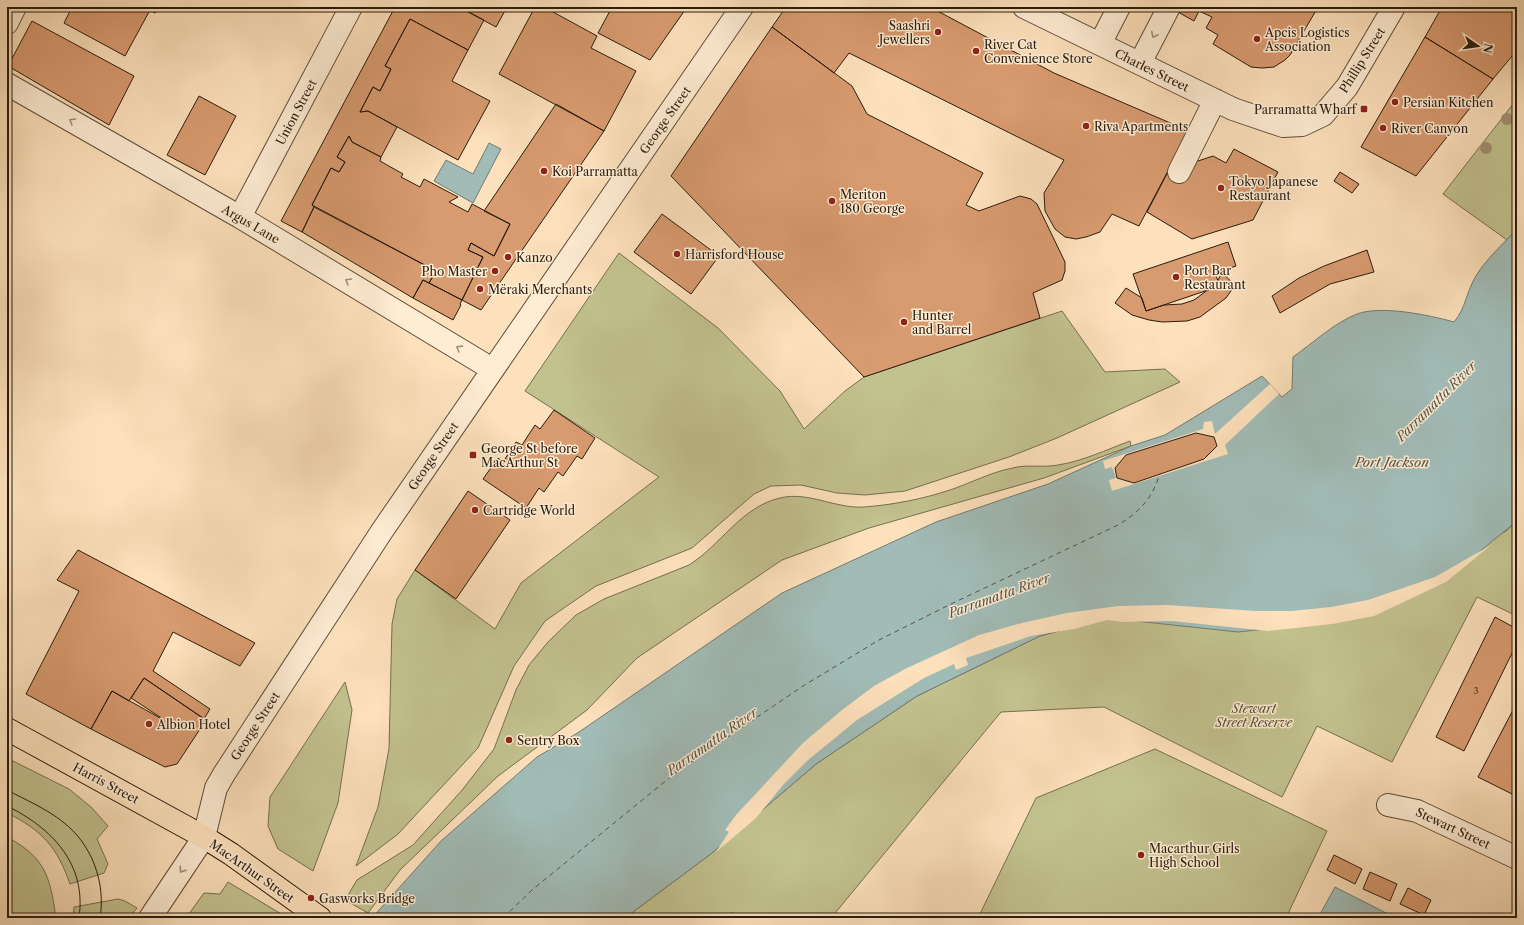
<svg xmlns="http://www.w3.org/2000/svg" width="1524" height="925" viewBox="0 0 1524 925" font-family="'Libre Caslon Text',serif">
<rect width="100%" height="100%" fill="#fde1bc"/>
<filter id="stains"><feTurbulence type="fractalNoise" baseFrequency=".005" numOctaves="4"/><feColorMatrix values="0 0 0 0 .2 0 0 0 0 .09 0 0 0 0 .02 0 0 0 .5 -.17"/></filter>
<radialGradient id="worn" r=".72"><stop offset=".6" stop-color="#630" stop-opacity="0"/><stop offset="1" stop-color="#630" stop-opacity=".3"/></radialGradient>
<path fill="#c2c28f" stroke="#766f4f" d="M1517 99V229L1507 240 1443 194Z
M619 253 718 328 780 391 804 429 845 391 864 377 1062 311 1105 372 1165 369 1180 382 1057 438 1009 457 905 491 865 495 837 493 801 485 771 486 754 494 692 548 596 586 545 621 514 666 478 748 398 834 356 866 378 807 389 749 392 624 397 599 415 570 495 629 521 583 659 477 525 391Z
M1130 441 1131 446 1044 478 869 528 782 560 637 658 587 710 498 776 400 870 368 913 345 900 357 880 413 845 463 789 494 749 516 690 529 665 548 642 576 615 604 599 689 565C721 545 741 507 780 498 808 491 836 509 864 507 892 505 923 499 950 490 971 483 991 472 1013 468 1027 464 1043 468 1058 465 1083 461 1106 450 1130 441Z
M1517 521V616L1477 597 1392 762 1317 726 1282 797 1104 707 1001 712 831 918H730L733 912 728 918H625L712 853 816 764 917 696 1040 636 1107 618 1505 532Z
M345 682 352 710 338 803 313 871 278 849 268 826 270 797Z
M1155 749 1327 831 1286 918H978L1036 798Z
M7 758 69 789 91 807 108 826 97 839 108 864 104 873 70 884C57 847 42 830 7 813Z
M7 837C46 858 50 877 56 918H7Z
M228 882 288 918H186L204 893 220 894Z
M118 899 125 901 137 908 129 918H73L74 907Z"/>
<path fill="#a1bcb7" stroke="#717c74" d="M489 143 501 149 473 203 434 181 446 160 473 174Z
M1517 229V521L1445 580 1332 622 1238 632 1107 618 1040 636 917 696 816 764 712 853 625 918H372L441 841 537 757 579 732 782 593 936 522 1048 484 1131 446 1165 435 1262 376 1282 397 1292 389 1293 357C1313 343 1334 323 1357 314 1381 305 1429 315 1454 322 1466 308 1466 292 1476 276 1485 260 1504 243 1517 229Z
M1335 887 1396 918H1318Z"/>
<path fill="#fde1bc" d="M1270 384 1279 394 1225 445 1228 454 1112 491 1109 480 1116 478 1112 467 1105 469 1103 461 1203 429 1204 422 1212 421 1215 434Z
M1491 545 1446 582 1374 616 1332 624 1268 631 1172 621 1123 622 1107 620 1074 629 1031 636 966 658 968 665 956 670 954 664 924 678 857 720 808 760 783 785 756 818 715 853 729 832 725 830 736 815 803 743 842 710 874 686 907 668 979 635 1022 623 1067 613 1118 606 1167 605 1256 611H1292L1331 607 1368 600 1435 577Z"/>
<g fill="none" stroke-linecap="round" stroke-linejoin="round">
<path stroke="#53544a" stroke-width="1" stroke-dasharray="5 4" stroke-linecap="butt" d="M503 918 532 890 679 770 803 686 879 640 953 603 1118 525C1138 513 1152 499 1159 476"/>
</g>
<path fill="#d89a6f" stroke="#291c0f" d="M72 7H158L155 13 150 10 125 56 64 23Z
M395 7H459L484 20 468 50 410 19 385 66 391 69 380 91 373 87 360 112 368 111 397 127 381 157 352 142 349 136 337 157 345 162 339 172 331 168 312 205 314 207 302 232 281 221Z
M459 7H507L496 27Z
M535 7H544L597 36 591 48 636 71 604 131 499 74Z
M612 7H687L650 60 598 33Z
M786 7H930L1054 73 1189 131 1139 226 1112 214 1100 232 1086 237 1076 239 1065 237 1055 229 1045 211 1044 193 1064 160 849 53 834 73 772 27Z
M1169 7H1201L1194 21Z
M1201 7H1318L1290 55 1285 60 1274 67 1262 68 1251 67 1213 44 1218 35 1206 28 1212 17 1199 11Z
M1442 7H1517V50L1493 79 1425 37Z
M410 19 468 50 452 81 490 101 458 160 368 111 360 112 373 87 380 91 391 69 385 66Z
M32 21 134 76 109 125 8 66Z
M772 27 852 86 867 114 983 173 966 205 979 211 1020 196 1031 199 1037 204 1065 262V271L1062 280 1033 293 1040 318 864 377 671 176Z
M1425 37 1493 79 1416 176 1361 147Z
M199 96 236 116 205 175 167 155Z
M556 104 604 131 481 310 462 300 483 257 468 250 471 243 494 256 510 224 484 211Z
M349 136 352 142 381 157 380 161 403 174 401 177 420 187 424 179 458 197 449 202 468 212 472 204 510 224 494 256 471 243 468 250 483 257 462 300 429 283 436 271 312 205 331 168 339 172 345 162 337 157Z
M1234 149 1278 172 1253 220 1192 239 1147 212 1170 168 1192 163 1213 156 1226 163Z
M1340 172 1359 184 1352 193 1334 181Z
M314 207 436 271 429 283 423 280 413 298 302 232Z
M662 214 719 256 691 294 634 252Z
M1228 242 1236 266 1215 273 1220 286 1146 311 1133 274Z
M1367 250 1374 272 1330 284 1280 313 1272 296 1299 278 1324 266Z
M1222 273 1235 285 1226 298 1200 317 1187 321 1162 322 1149 320 1132 315 1115 303 1126 288 1142 298 1146 311 1164 305 1182 304 1194 300 1209 289 1220 286 1218 280Z
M423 280 462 300 460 304 461 305 453 320 413 298Z
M554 410 595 438 582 459 577 456 563 476 558 472 544 492 539 488 526 508 483 479 498 458 503 462 516 442 522 445 535 425 540 429Z
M1196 433 1214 437 1217 446 1204 459 1134 483 1117 478 1115 468 1126 455Z
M468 491 510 520 456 599 415 570Z
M78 550 255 643 240 666 173 632 153 671 210 709 204 719 144 678 129 701 112 691 91 729 26 694 79 591 57 580Z
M1495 617 1517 629V643L1464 751 1436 737Z
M144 678 206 720 177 764 165 767 91 729 112 691 160 718V717L131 698Z
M1513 710 1517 712 1516 796 1478 777Z
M1334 855 1362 869 1355 884 1327 870Z
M1370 872 1397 884 1390 901 1363 889Z
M1408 888 1431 900 1424 915 1400 904Z
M1449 913 1459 918H1447Z"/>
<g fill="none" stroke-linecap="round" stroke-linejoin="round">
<g stroke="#5e4d3a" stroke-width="24">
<path id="minor" d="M1024 7 1233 109 1283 126 1302 125 1323 115 1347 87 1394 7
M7 23 15 7
M1100 44 1119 7
M1140 63 1169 7
M7 84 240 217 492 369
M1179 172 1215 100
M240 217 351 7
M1388 805 1417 811 1517 858
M150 918 204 837 216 788 224 774 382 531 742 7"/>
</g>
<g stroke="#291c0f" stroke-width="24">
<path id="major" d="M7 729 204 837 231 854 320 918"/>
</g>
<use href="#minor" stroke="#feecd3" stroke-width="22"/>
<use href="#major" stroke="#fde1bc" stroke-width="22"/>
<path stroke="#291c0f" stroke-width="1" d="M7 790C26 800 47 809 63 822 92 844 106 883 100 918
M7 806C52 828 87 864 79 918"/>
</g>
<g fill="#a29072">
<circle cx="1507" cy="119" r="6"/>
<circle cx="1486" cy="148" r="6"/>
</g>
<defs><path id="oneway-chevron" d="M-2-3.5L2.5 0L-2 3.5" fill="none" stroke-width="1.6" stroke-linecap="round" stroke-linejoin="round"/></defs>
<g stroke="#9e8e7b">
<use href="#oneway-chevron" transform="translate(1154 35) rotate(117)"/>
<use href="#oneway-chevron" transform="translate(72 121) rotate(-150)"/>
<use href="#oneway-chevron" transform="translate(348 281) rotate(-149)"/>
<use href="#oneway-chevron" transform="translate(459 348) rotate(-148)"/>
<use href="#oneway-chevron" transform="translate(182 870) rotate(123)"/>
</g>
<g fill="#8f2418" stroke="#feecd3" stroke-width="1.5">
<circle cx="938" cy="32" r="4"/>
<circle cx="1257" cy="39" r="4"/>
<circle cx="976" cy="51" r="4"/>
<circle cx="1395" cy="102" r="4"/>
<rect x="1360" y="105" width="8" height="8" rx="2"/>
<circle cx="1086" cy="126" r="4"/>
<circle cx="1383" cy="128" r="4"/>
<circle cx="544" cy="171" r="4"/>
<circle cx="1221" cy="188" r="4"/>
<circle cx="832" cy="201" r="4"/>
<circle cx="677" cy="254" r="4"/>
<circle cx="508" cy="257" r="4"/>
<circle cx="495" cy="271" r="4"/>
<circle cx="1176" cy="277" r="4"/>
<circle cx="480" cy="289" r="4"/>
<circle cx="904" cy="322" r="4"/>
<rect x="469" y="451" width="8" height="8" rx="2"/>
<circle cx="475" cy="510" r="4"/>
<circle cx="149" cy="724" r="4"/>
<circle cx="509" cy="740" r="4"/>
<circle cx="1141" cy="855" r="4"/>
<circle cx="311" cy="898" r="4"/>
</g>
<g text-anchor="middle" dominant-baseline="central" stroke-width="3" stroke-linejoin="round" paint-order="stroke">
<g font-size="10" fill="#553c27">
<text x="1476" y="690">3</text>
</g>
<g font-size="12" fill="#291c0f" stroke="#feecd3" text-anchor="start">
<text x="930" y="25" text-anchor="end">Saashri<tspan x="930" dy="14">Jewellers</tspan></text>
<text x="1265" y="32">Apcis Logistics<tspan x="1265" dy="14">Association</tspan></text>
<text x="984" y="44">River Cat<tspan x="984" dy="14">Convenience Store</tspan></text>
<text x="1403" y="102">Persian Kitchen</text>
<text x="1356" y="109" text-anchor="end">Parramatta Wharf</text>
<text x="1094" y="126">Riva Apartments</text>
<text x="1391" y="128">River Canyon</text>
<text x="552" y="171">Koi Parramatta</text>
<text x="1229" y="181">Tokyo Japanese<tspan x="1229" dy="14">Restaurant</tspan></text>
<text x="840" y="194">Meriton<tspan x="840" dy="14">180 George</tspan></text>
<text x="685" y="254">Harrisford House</text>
<text x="516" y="257">Kanzo</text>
<text x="1184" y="270">Port Bar<tspan x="1184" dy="14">Restaurant</tspan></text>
<text x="487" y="271" text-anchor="end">Pho Master</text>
<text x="488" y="289">Mëraki Merchants</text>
<text x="912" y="315">Hunter<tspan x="912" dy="14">and Barrel</tspan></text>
<text x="481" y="448">George St before<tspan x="481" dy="14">MacArthur St</tspan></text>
<text x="483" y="510">Cartridge World</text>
<text x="157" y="724">Albion Hotel</text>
<text x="517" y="740">Sentry Box</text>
<text x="1149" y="848">Macarthur Girls<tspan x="1149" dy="14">High School</tspan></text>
<text x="319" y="898">Gasworks Bridge</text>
</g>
<g font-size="12" fill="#291c0f" stroke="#feecd3">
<text transform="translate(1362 60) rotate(-58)">Phillip Street</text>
<text transform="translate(1152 70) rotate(26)">Charles Street</text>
<text transform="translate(296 112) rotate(-62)">Union Street</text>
<text transform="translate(665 120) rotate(-55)">George Street</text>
<text transform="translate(251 224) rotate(30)">Argus Lane</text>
<text transform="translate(433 456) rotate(-56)">George Street</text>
<text transform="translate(255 726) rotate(-57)">George Street</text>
<text transform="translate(106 783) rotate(28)">Harris Street</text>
<text transform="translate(1453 828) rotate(25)">Stewart Street</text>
<text transform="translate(252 871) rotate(35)">MacArthur Street</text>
</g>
<g font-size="12" font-style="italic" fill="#574e35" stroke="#feecd3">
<text x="1254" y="708">Stewart<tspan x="1254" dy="14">Street Reserve</tspan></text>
</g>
<g font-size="13" font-style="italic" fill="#53544a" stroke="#feecd3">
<text transform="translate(1436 401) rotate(-45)">Parramatta River</text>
<text x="1392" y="462">Port Jackson</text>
<text transform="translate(999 595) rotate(-20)">Parramatta River</text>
<text transform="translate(712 741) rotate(-35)">Parramatta River</text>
</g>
</g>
<rect width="1524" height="925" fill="none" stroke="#fde1bc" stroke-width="24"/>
<rect x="8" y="8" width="1508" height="909" fill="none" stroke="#291c0f" stroke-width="2"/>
<rect x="12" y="12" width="1500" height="901" fill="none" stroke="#291c0f"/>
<g transform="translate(1478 46) rotate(103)" stroke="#feecd3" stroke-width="3" paint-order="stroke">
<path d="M0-3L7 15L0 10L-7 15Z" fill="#291c0f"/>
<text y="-6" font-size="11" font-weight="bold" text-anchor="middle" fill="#291c0f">N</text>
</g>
<rect width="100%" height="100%" filter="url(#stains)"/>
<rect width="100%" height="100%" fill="url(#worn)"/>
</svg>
